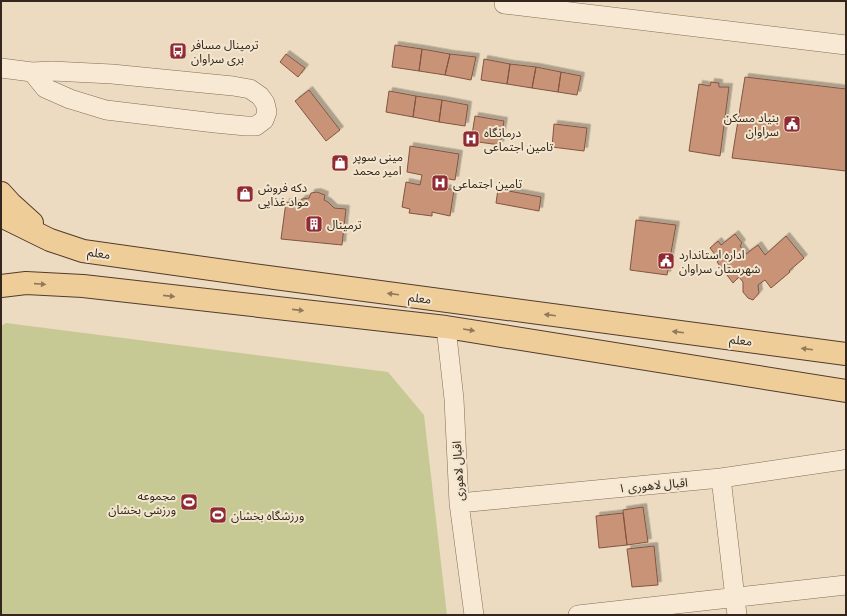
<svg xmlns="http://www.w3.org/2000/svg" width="847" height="616" viewBox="0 0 847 616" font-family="Merriweather,'Noto Sans Arabic',serif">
<defs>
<filter id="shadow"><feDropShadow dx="3.5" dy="-3.5" stdDeviation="0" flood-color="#0004"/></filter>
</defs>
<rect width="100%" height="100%" fill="#ecdbc0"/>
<path fill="#c7c995" d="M6 323 388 372 424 415 447 615H1V326Z"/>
<path fill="#c99377" stroke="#825540" filter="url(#shadow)" d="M395 45 422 49 419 71 392 67Z
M422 49 450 54 445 75 419 71Z
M286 54 305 68 298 77 280 62Z
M450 54 476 57 471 80 445 75Z
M484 59 510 64 507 84 481 80Z
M510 64 536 67 532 88 507 84Z
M536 67 561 72 558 92 532 88Z
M561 72 581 76 577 95 558 92Z
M745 77 846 89V171L732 158Z
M711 82 719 83V87H729L720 156 689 151 699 84 710 86Z
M309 90 340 130 326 141 295 101Z
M389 91 416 96 413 117 386 112Z
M416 96 442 100 439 122 413 117Z
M442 100 468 105 465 126 439 122Z
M475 116 504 121 500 145 471 141Z
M554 124 587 128 584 151 552 147Z
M410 146 459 154 455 180 442 178 440 187 454 190 450 216 432 212V216L409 213 410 209 402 207 406 182 420 185 422 175 407 172Z
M498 189 541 197 539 211 496 203Z
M317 192 325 195 324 200 328 202 334 208 346 209 342 245 281 239 286 202 297 204 302 199 309 198 311 193Z
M636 220 676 225 667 275 630 270Z
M735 234 742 243 740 246 746 254 758 245 765 255 786 236 804 258 789 271 790 272 771 288 765 280 758 285 759 293 753 300 748 298 743 292V282L739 277 733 283 717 262 719 260 710 248 718 241 721 245Z
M643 507 648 542 627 545 623 510Z
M623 513 627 545 599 548 596 516Z
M654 546 658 585 632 587 627 549Z"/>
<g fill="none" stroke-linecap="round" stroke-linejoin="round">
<g stroke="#846d59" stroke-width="20">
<path id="minor" d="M504 4 846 45
M1 68 32 72 52 71 112 74 233 86 250 89 260 96 265 103 267 112 264 120 256 126H246L215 123 106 110 70 99 45 88 32 72
M446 327 454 399 459 503 474 615
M721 478 737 615
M459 503 721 478 843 460 846 459
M578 615 846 585"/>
</g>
<g stroke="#523b2d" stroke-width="24">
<path id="major" d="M1 193 11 204 32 223
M1 216 50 240 83 251 275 278 846 354
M1 286 26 283 83 286 446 327 846 391"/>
</g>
<use href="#minor" stroke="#f7e9d3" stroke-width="19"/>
<use href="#major" stroke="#eecd98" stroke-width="22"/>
</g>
<defs><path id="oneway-solid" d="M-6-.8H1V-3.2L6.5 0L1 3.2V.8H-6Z"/></defs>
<g fill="#917a5a">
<use href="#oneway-solid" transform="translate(40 284) rotate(4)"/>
<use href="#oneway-solid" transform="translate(393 294) rotate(-173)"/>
<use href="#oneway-solid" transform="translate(169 296) rotate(6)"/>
<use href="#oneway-solid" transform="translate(298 310) rotate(6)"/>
<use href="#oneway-solid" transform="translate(550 315) rotate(-173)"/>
<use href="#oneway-solid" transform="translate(469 330) rotate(9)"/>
<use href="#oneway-solid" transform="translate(678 332) rotate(-173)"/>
<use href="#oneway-solid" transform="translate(807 349) rotate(-173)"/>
</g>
<defs>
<g id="bus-square" transform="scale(0.9)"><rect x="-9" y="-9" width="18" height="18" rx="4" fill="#902b34" stroke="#f3e6cf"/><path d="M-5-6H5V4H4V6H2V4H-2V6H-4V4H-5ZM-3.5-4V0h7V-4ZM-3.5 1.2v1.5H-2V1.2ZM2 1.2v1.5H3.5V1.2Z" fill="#fff"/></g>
<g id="civic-square" transform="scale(0.9)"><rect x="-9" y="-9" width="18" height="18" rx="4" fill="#902b34" stroke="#f3e6cf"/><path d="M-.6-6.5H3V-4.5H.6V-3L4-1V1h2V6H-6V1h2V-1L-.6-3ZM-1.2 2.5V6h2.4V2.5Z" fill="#fff"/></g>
<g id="hospital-square" transform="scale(0.9)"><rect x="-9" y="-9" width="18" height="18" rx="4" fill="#902b34" stroke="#f3e6cf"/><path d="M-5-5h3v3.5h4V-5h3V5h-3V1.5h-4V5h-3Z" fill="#fff"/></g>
<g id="shop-square" transform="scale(0.9)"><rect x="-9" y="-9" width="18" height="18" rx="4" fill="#902b34" stroke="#f3e6cf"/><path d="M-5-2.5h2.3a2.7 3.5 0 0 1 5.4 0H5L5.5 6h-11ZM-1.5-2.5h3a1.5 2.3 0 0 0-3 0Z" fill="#fff"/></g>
<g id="building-square" transform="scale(0.9)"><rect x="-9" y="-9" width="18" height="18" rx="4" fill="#902b34" stroke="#f3e6cf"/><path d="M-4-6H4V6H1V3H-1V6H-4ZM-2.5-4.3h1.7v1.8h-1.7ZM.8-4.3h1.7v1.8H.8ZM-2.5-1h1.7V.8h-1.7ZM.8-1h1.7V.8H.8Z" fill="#fff"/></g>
<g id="stadium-square" transform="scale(0.9)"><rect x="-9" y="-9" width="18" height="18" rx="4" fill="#902b34" stroke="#f3e6cf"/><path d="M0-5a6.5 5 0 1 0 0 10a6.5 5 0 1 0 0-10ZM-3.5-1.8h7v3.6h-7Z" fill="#fff"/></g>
</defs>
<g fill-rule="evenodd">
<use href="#bus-square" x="178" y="51"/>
<use href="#civic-square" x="792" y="124"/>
<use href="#hospital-square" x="471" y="139"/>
<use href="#shop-square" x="340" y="163"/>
<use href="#hospital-square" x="440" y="183"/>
<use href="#shop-square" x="245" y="194"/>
<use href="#building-square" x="314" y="224"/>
<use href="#civic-square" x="666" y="261"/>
<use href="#stadium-square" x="189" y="502"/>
<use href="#stadium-square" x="218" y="515"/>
</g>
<g text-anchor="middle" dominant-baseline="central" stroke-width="4" stroke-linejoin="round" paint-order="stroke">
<g font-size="12" fill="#34261d" stroke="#f3e6cf" text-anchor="start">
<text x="191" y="44">ترمینال مسافر<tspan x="191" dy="14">بری سراوان</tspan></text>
<text x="779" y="117" text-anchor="end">بنیاد مسکن<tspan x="779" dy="14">سراوان</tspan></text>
<text x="484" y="132">درمانگاه<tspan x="484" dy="14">تامین اجتماعی</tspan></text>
<text x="353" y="156">مینی سوپر<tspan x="353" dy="14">امیر محمد</tspan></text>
<text x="453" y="183">تامین اجتماعی</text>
<text x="258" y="187">دکه فروش<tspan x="258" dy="14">مواد غذایی</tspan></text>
<text x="327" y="224">ترمینال</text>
<text x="679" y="254">اداره استاندارد<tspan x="679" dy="14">شهرستان سراوان</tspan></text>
<text x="176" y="495" text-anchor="end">مجموعه<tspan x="176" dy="14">ورزشی بخشان</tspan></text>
<text x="231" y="515">ورزشگاه بخشان</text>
</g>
<g font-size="12" fill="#34261d" stroke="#f3e6cf">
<text transform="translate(99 253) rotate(8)">معلم</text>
<text transform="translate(420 298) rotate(7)">معلم</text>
<text transform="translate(741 340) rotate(7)">معلم</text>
<text transform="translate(458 471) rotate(-93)">اقبال لاهوری</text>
<text transform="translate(653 485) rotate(-5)">اقبال لاهوری ۱</text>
</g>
</g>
<rect width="847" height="616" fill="none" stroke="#34261d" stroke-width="4"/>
</svg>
